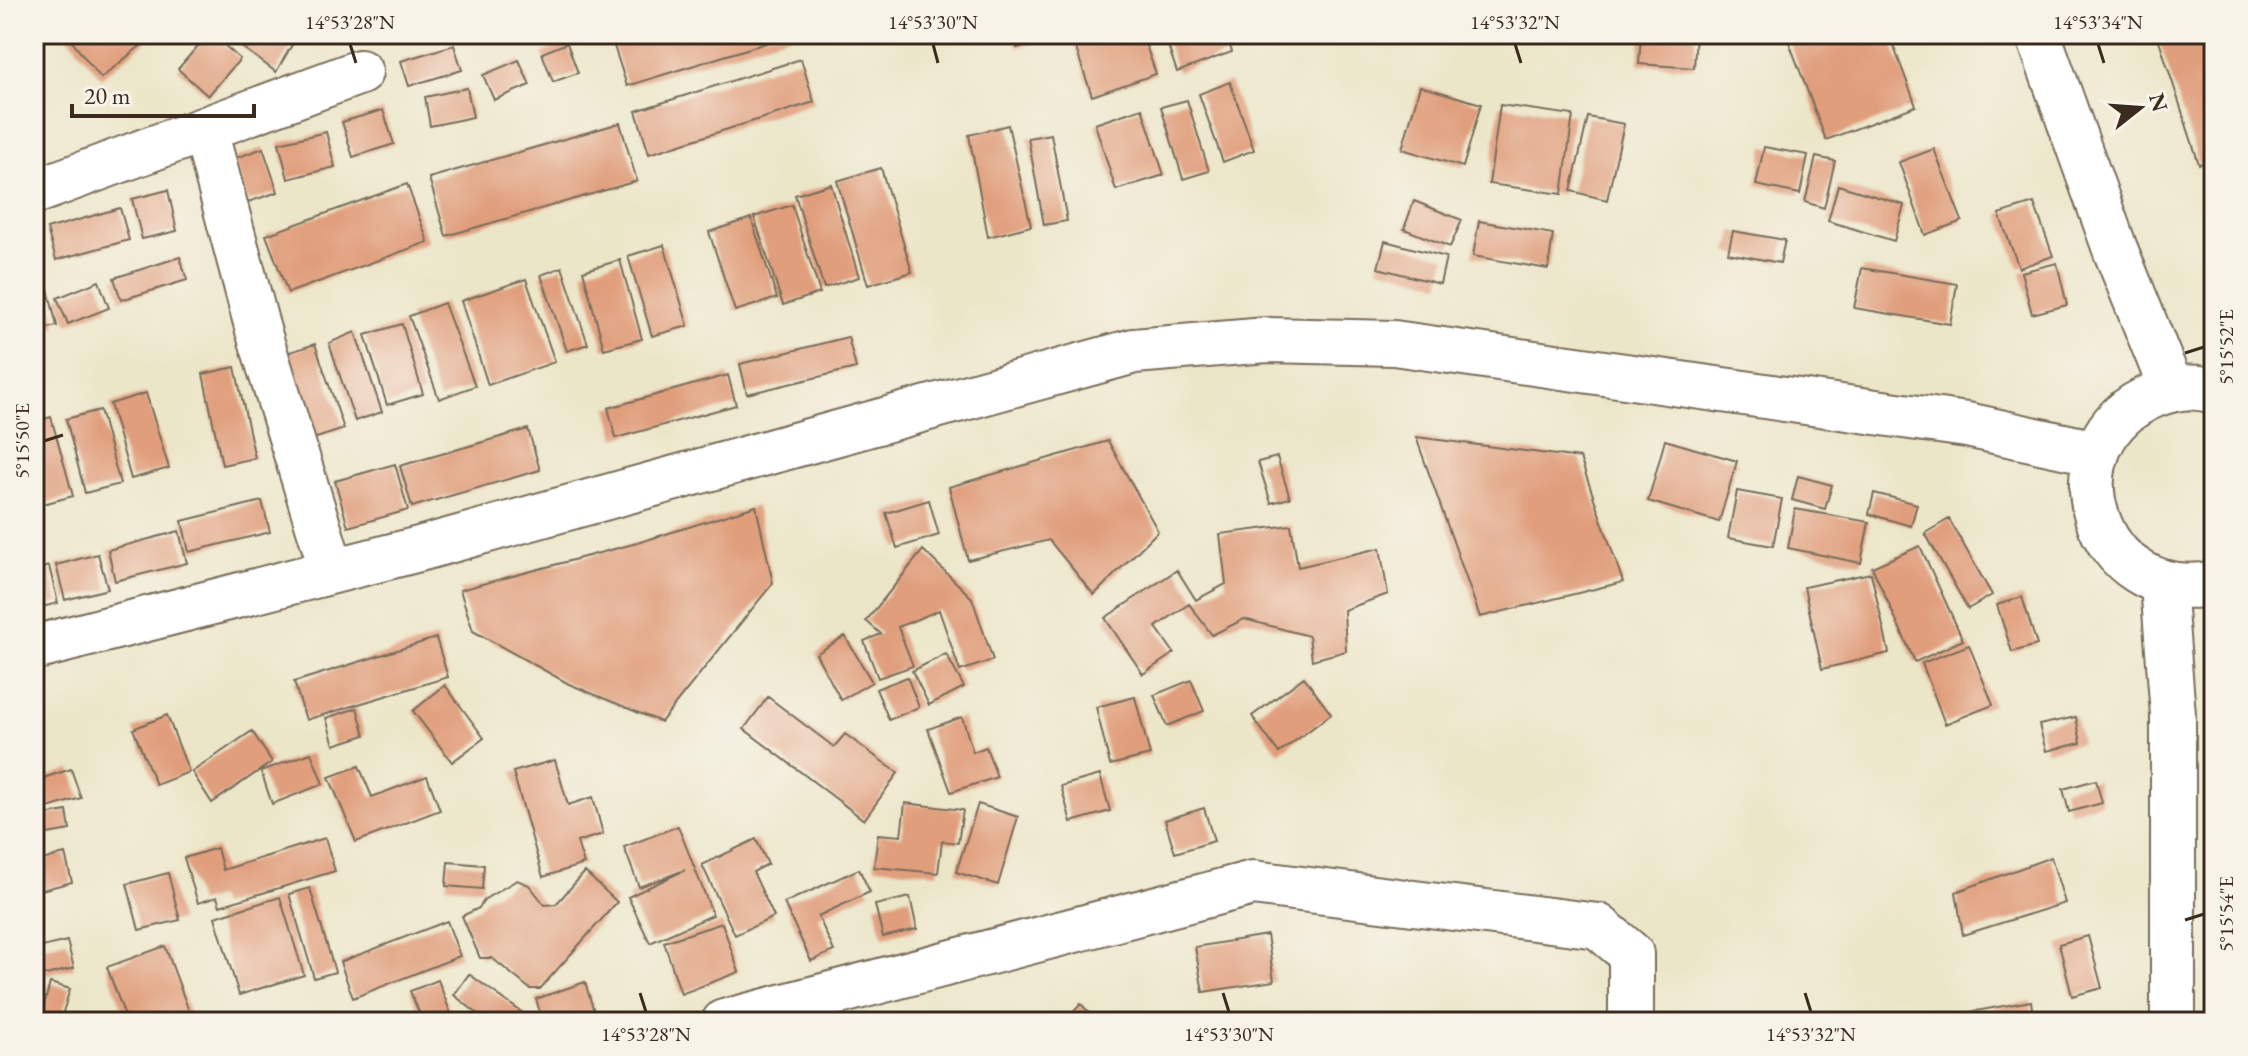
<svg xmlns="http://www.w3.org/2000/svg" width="2248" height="1056" viewBox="0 0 2248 1056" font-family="'EB Garamond',serif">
<rect width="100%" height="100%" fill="#f7f3e8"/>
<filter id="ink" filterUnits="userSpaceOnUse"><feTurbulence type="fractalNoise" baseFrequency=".0125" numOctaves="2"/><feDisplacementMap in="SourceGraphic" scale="16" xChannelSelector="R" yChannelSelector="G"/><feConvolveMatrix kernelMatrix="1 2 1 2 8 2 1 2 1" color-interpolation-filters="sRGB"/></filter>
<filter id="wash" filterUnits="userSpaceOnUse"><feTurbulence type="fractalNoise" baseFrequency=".006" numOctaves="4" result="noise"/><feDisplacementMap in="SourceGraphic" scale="32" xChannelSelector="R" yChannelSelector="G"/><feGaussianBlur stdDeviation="1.8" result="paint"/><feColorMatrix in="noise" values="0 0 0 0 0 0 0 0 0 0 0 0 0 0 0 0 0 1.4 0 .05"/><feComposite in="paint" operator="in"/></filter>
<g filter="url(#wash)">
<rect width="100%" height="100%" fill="#ece6c9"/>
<g id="blocks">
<path fill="#e09e7c" d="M66 34H155L101 78Z
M208 34H212L240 59 208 96 178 69Z
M224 34H277L293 43 276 72Z
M643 34H792V35L627 86 613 43Z
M1014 34H1038L1040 42 1017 48Z
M1071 34H1142L1156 74 1092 96Z
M1164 34H1226L1232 52 1177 72Z
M1641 34H1696L1694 68 1639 64Z
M1786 34H1889L1916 106 1826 140Z
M2157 34H2214V160L2199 164Z
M567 43 578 73 553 82 542 53Z
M454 45 462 70 409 86 401 61Z
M801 59 814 102 649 154 636 111Z
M519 60 530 85 494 100 483 75Z
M1230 82 1254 150 1223 162 1199 94Z
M1420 86 1481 104 1463 167 1402 149Z
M467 88 473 117 430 126 425 97Z
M1187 100 1209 171 1183 179 1161 107Z
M1500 105 1573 115 1562 194 1489 184Z
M1142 108 1164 175 1116 190 1095 124Z
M383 110 394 144 353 157 342 122Z
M1588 117 1624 124 1607 200 1571 191Z
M620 123 637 181 446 236 429 178Z
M1008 125 1031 226 988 237 969 135Z
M326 132 335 167 288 179 279 143Z
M1051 134 1067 221 1044 225 1028 138Z
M1764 147 1808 155 1800 194 1756 185Z
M263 148 278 192 248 202 233 159Z
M1934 149 1962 221 1925 235 1899 162Z
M1816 157 1835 161 1824 208 1805 202Z
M881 168 912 272 868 285 837 181Z
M407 184 428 242 288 293 266 235Z
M831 184 859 277 824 288 795 195Z
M1838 185 1904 205 1894 241 1828 221Z
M168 190 177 231 142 239 132 199Z
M1414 201 1462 220 1450 247 1404 229Z
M2034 203 2053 256 2019 268 1999 214Z
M792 205 820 293 783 305 754 217Z
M120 208 129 240 56 260 47 229Z
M751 218 777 298 735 311 709 232Z
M1479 221 1553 234 1548 269 1473 256Z
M1733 231 1785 240 1780 263 1728 253Z
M1385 241 1446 257 1440 284 1378 268Z
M664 245 688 326 652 336 628 256Z
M180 257 187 280 121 300 114 278Z
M620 260 642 339 604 349 583 271Z
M2057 263 2067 305 2032 314 2021 272Z
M562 267 588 344 567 351 541 275Z
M1862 268 1957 284 1950 324 1854 308Z
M526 279 555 362 488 385 461 301Z
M99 281 109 308 68 324 57 298Z
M48 289 57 326 34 331V292Z
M444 303 475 386 439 399 409 316Z
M402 324 423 394 387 405 365 335Z
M355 332 382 412 355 421 329 343Z
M848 337 856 368 747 394 740 364Z
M315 344 344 429 310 440 281 355Z
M235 367 255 458 222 465 203 374Z
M728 375 736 405 616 438 608 408Z
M146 393 169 468 131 479 110 404Z
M100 410 120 484 85 493 66 419Z
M51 417 73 496 43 504 34 472V422Z
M528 429 540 470 412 507 400 466Z
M1416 437 1580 458 1623 582 1480 617Z
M1665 440 1737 461 1719 522 1648 501Z
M1108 441 1158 531 1094 595 1049 540 968 560 949 487Z
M1277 457 1290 498 1271 503 1258 462Z
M395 464 408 510 348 527 335 481Z
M1798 476 1832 485 1825 509 1792 500Z
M1737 491 1782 499 1773 546 1728 538Z
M1874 493 1917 504 1911 526 1869 514Z
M929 500 939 535 897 548 886 513Z
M262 501 270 532 189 552 182 521Z
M756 506 773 583 661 722 569 684 473 631 460 590 637 543Z
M1795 509 1869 522 1861 563 1788 548Z
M1949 519 1992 595 1968 609 1925 533Z
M1291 525 1298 567 1380 548 1388 594 1344 610 1346 651 1312 660 1309 636 1244 619 1212 635 1189 604 1156 627 1174 653 1143 674 1105 618 1177 570 1196 600 1226 584 1220 534Z
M179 531 187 563 115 581 108 550Z
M1920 546 1963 640 1915 662 1872 567Z
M923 550 972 598 993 660 960 671 939 610 898 627 913 666 878 678 864 641 881 634 866 621Z
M98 554 108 589 65 600 56 565Z
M49 566 58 603 34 609V570Z
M1871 573 1889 653 1822 669 1804 587Z
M2022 597 2037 645 2012 652 1997 605Z
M845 636 872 682 841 700 816 654Z
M436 638 448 677 306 720 294 682Z
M1969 645 1993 705 1945 724 1922 663Z
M946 654 964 687 929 705 912 671Z
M907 677 919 707 889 720 876 689Z
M1304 677 1331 714 1279 753 1252 716Z
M1191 680 1204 711 1167 726 1154 695Z
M445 685 484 738 452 762 413 711Z
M768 697 834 747 845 734 898 773 864 820 744 729Z
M1135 697 1150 755 1110 765 1096 707Z
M357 708 365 735 334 745 326 718Z
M167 715 189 772 156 785 133 729Z
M962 717 973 752 986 747 997 777 951 792 928 729Z
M2076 717 2081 743 2046 751 2039 725Z
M252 731 272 762 212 803 192 772Z
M311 753 323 784 272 804 261 771Z
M555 760 568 805 593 797 603 834 577 842 584 864 543 877 513 772Z
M359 766 372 797 427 776 440 810 356 842 329 777Z
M71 769 81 798 41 810 34 781Z
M1100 775 1110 811 1071 822 1061 786Z
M2096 780 2102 803 2069 812 2063 789Z
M905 803 963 810 958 843 942 841 938 873 874 867 878 834 901 836Z
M978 804 1018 817 998 885 956 872Z
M1204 808 1214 841 1175 853 1165 820Z
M67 811 70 830 47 834 43 815Z
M678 826 713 915 650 943 628 897 685 870 639 887 624 847Z
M325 838 335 871 220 906 217 897 198 903 184 858 217 848 223 870Z
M756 839 768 864 753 872 774 917 735 935 702 865Z
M65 854 72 882 34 892V862Z
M2051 857 2065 903 1963 935 1956 892Z
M448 862 484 865 482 889 446 886Z
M859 869 870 892 818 916 834 951 811 961 784 903Z
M585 872 617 902 540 989H530L492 958H480L462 916 479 908 485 899 517 880 529 885 545 905 556 904Z
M168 873 180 920 139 930 127 884Z
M310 888 335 972 314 978 289 894Z
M280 897 304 975 239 995 215 917Z
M910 897 917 929 883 937 875 905Z
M447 921 460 956 353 998 340 962Z
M722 923 739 972 681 994 664 942Z
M1267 935 1274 981 1203 992 1195 947Z
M2088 936 2102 988 2072 996 2059 944Z
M67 941 74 968 34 978V949Z
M165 946 190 1014 169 1022H127L107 967Z
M469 974 524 1014 518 1022H488L454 995Z
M438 980 451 1014 432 1022H423L410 991Z
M585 982 596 1018 582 1022H543L536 999Z
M50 983 70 989 60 1022 41 1016Z
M2031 1001 2034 1022H1928L1927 1020Z
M1081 1004 1098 1022H1064Z"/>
</g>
</g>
<g filter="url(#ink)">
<use href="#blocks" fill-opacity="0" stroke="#796c5a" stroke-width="2"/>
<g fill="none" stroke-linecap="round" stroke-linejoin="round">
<g stroke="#796c5a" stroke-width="48">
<path id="street" d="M205 130 258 330 332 571
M34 192 360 72
M724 1022 1253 883 1598 926 1631 954V1022"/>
</g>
<g stroke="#796c5a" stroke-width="48">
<path id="secondary" d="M2038 34 2115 249 2171 388
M2214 391C2194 385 2174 387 2155 395 2041 441 2094 609 2214 583
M34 648 419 549 1134 351 1267 340 1394 343 1967 425 2096 453"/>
</g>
<g stroke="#796c5a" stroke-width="48">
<path id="primary" d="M2163 584 2173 715V1022"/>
</g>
<use href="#street" stroke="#fff" stroke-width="44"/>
<use href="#secondary" stroke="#fff" stroke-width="44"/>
<use href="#primary" stroke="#fff" stroke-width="44"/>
</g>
</g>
<path fill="none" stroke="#3b2a1e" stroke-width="3" d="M350 44 356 63M933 44 938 63M1515 44 1521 63M2098 44 2104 63M2185 353 2204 347M44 441 63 435M2185 920 2204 914M640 993 646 1012M1223 993 1229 1012M1805 993 1811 1012"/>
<rect width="2248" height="1056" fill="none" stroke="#f7f3e8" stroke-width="88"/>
<g transform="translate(2140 108) rotate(73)" stroke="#f7f3e8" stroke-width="6" paint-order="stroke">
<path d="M0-6L14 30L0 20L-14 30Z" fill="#3b2a1e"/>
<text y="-12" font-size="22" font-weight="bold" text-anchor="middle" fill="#3b2a1e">N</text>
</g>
<path d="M72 104v12h182v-12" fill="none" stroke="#3b2a1e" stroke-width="4"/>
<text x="84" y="104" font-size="24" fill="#3b2a1e" stroke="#f7f3e8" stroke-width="6" paint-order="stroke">20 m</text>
<rect x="44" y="44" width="2160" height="968" fill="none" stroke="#3b2a1e" stroke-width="3"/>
<g font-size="20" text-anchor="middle" fill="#3b2a1e">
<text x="350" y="29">14°53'28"N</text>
<text x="933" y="29">14°53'30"N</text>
<text x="1515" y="29">14°53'32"N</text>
<text x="2098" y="29">14°53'34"N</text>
<text transform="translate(2226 347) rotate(-90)" y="7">5°15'52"E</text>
<text transform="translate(22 441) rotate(-90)" y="7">5°15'50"E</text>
<text transform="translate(2226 914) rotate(-90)" y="7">5°15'54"E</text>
<text x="646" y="1041">14°53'28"N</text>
<text x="1229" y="1041">14°53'30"N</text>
<text x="1811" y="1041">14°53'32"N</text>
</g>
</svg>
